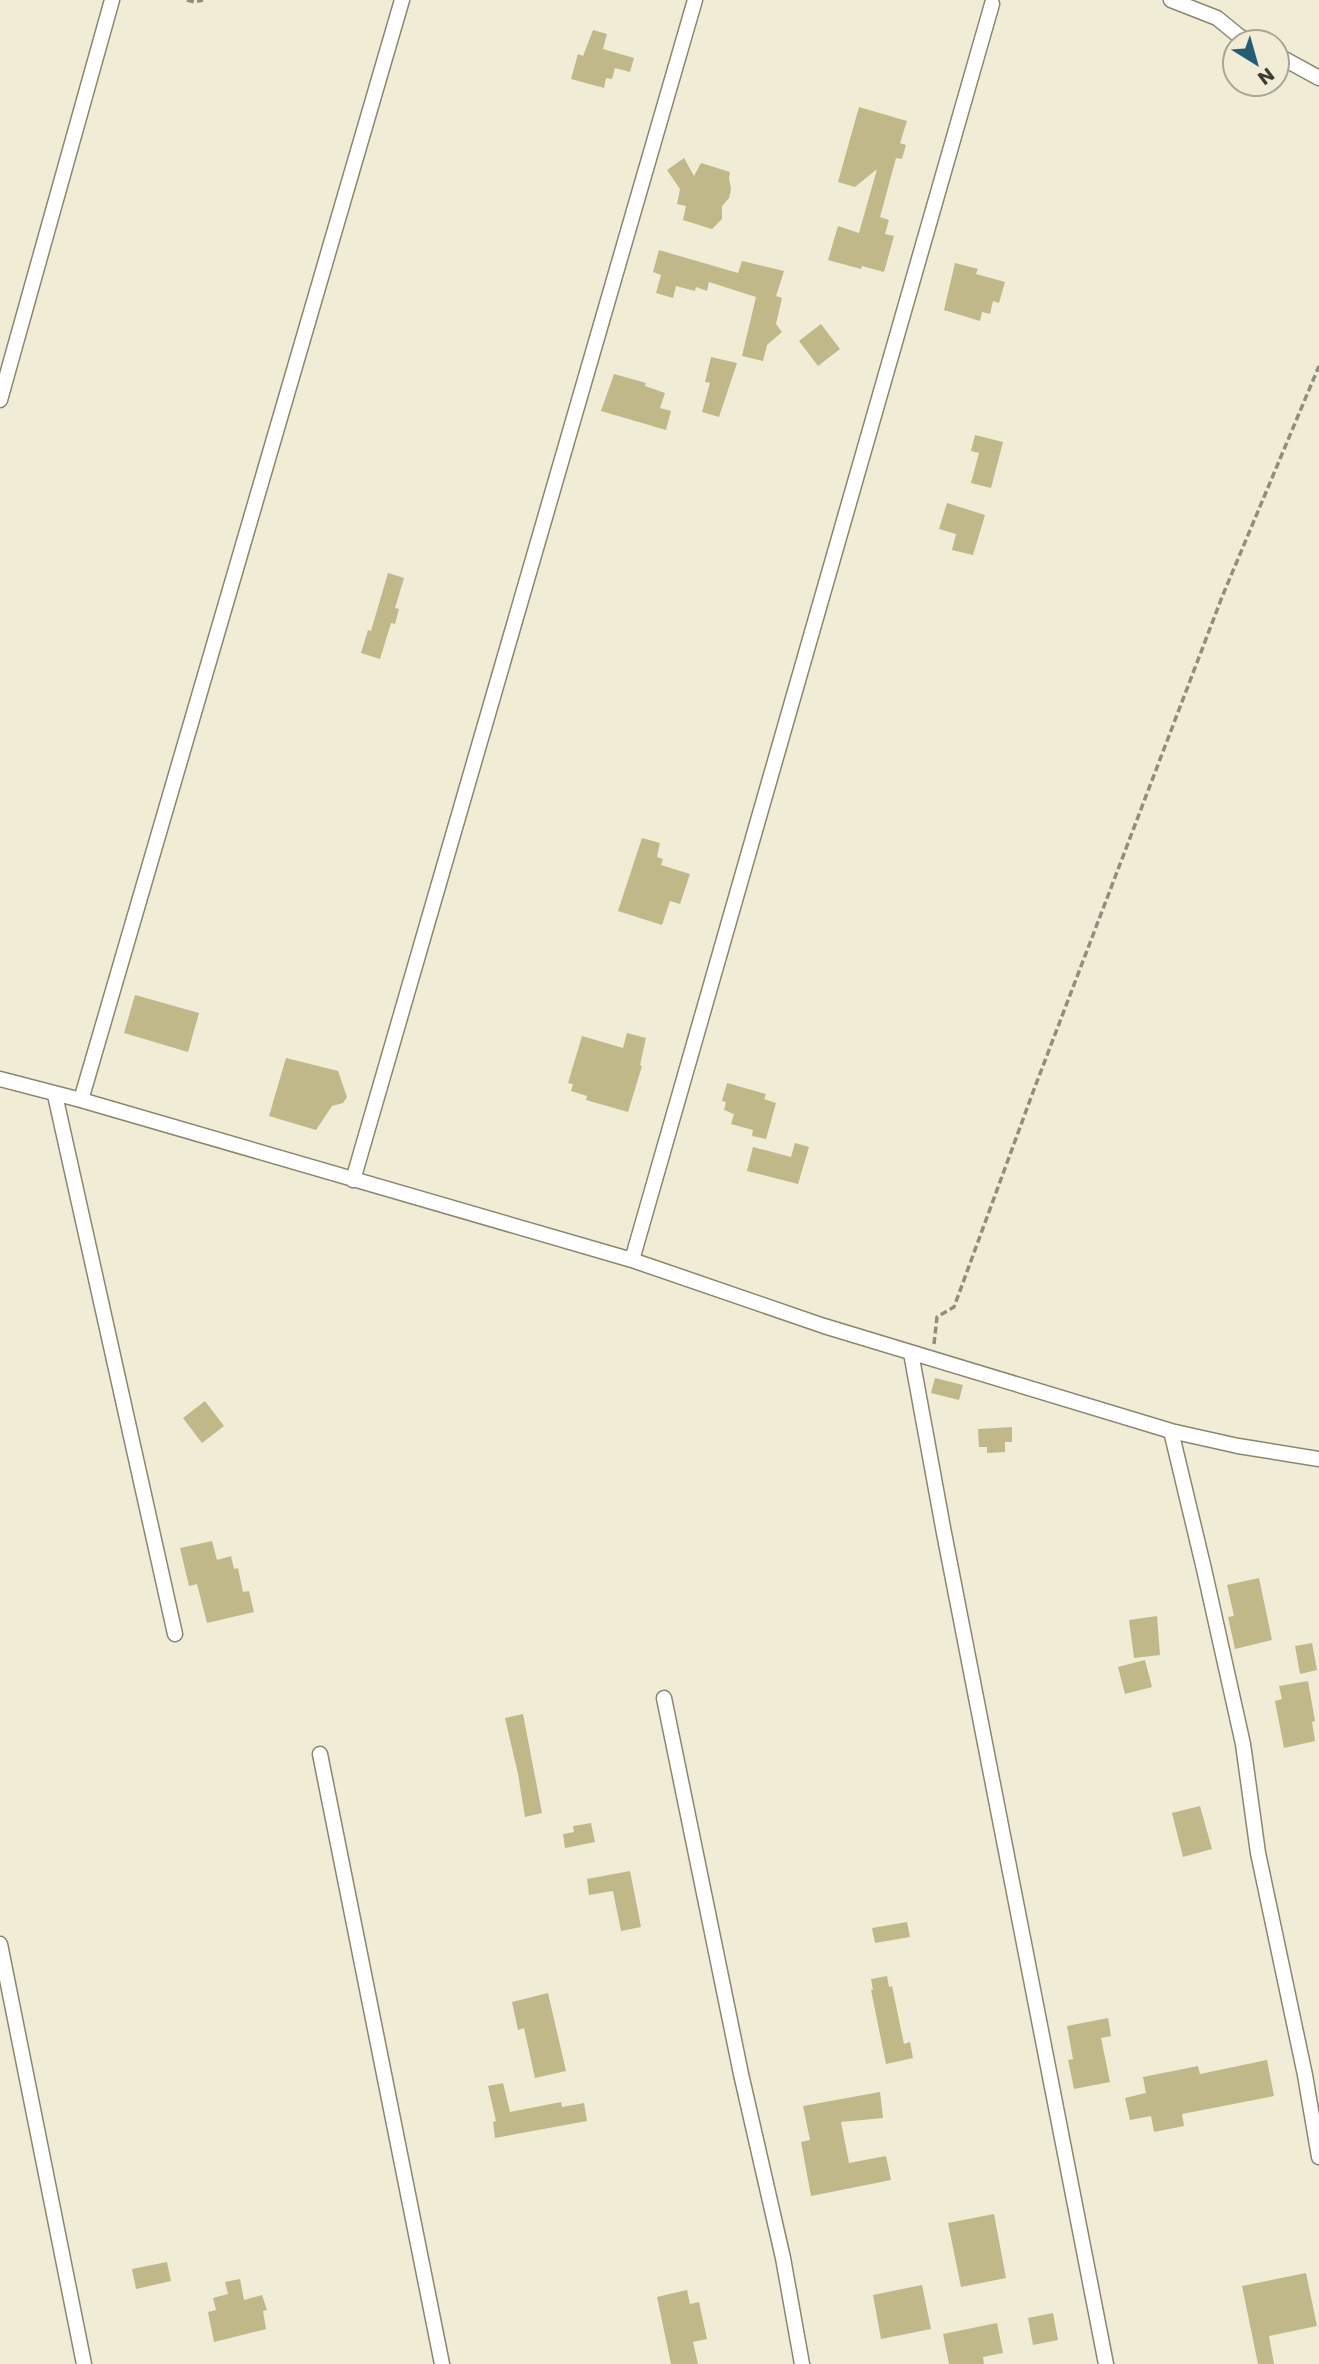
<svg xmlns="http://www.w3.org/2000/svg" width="1319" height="2364" viewBox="0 0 1319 2364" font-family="Poppins,sans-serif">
<rect width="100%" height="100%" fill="#f0ecd6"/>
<path fill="#c1b88a" d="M593 30 607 34 603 49 634 58 630 72 615 68 612 79 606 78 604 88 571 79 578 54 583 56Z
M859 107 907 121 900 143 906 145 902 159 896 158 880 217 889 220 885 234 894 236 884 272 862 266 861 269 828 260 838 226 859 233 877 169 855 187 838 182Z
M684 158 694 176 701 163 730 172 729 178 731 189 729 198 722 206V219L712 229 683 220 686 206 677 204 680 189 667 170Z
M659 250 738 273 742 261 784 271 776 296 782 298 776 324 782 332 767 345 763 361 742 356 756 297 709 282 707 291 696 287 695 291 676 286 673 298 656 293 661 275 653 272Z
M955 263 978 269 976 274 1005 282 999 303 993 301 990 314 982 312 980 321 944 310Z
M821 324 840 349 818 366 799 341Z
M711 357 737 363 719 417 702 412 710 383 705 382Z
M614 374 646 383 645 386 665 393 660 408 671 411 666 430 601 411Z
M975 435 1003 442 991 488 971 483 979 453 971 451Z
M947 503 985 515 973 555 952 550 956 534 939 529Z
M388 573 404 578 395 608 399 609 395 624 391 623 380 659 361 653 368 630 371 631Z
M642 838 660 843 657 857 663 859 661 865 690 874 680 904 670 901 662 925 618 911Z
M135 995 199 1013 188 1052 124 1033Z
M627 1033 646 1038 640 1065 642 1066 628 1112 586 1100 587 1096 571 1091 573 1084 568 1083 582 1036 623 1048Z
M286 1058 338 1071 347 1097 343 1103 332 1106 316 1130 269 1116Z
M727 1083 766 1094 764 1099 776 1103 766 1139 752 1136 753 1130 731 1124 734 1114 724 1110 726 1102 722 1101Z
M795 1143 809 1147 798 1184 747 1171 753 1147 791 1157Z
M935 1378 963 1385 959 1400 931 1393Z
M205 1401 224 1426 202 1443 183 1418Z
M1012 1427V1442H1005V1452L987 1453V1447H979L978 1429Z
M212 1541 217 1560 231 1556 234 1569 238 1568 243 1592 249 1591 254 1612 207 1623 197 1584 189 1586 180 1548Z
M1259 1578 1272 1640 1235 1649 1228 1617 1234 1616 1227 1585Z
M1157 1616 1160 1655 1134 1658 1129 1620Z
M1312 1643 1317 1670 1300 1674 1295 1646Z
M1145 1660 1152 1687 1125 1694 1118 1667Z
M1308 1681 1315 1721 1312 1722 1315 1741 1284 1748 1275 1701 1282 1699 1279 1686Z
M523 1714 542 1813 525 1817 518 1774 505 1718Z
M1200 1806 1212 1849 1183 1857 1172 1813Z
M591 1823 595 1842 565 1848 563 1834 574 1832 573 1826Z
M630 1871 641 1927 621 1931 613 1891 589 1895 587 1879Z
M907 1922 910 1937 875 1943 872 1928Z
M887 1976 889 1987 892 1986 904 2044 910 2042 913 2058 886 2064 871 1990H873L871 1979Z
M548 1993 566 2071 535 2078 524 2028 518 2030 512 2002Z
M1108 2018 1111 2036 1101 2038 1110 2082 1074 2089 1068 2060 1073 2059 1067 2026Z
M1267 2060 1274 2096 1182 2114 1184 2126 1154 2132 1151 2116 1130 2120 1125 2098 1146 2093 1143 2077 1198 2066 1200 2074Z
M503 2083 510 2112 561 2102 562 2107 584 2103 587 2121 495 2138 493 2122 496 2121 488 2086Z
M880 2092 883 2118 841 2122 849 2163 886 2156 891 2180 811 2196 801 2142 810 2140 803 2106Z
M994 2214 1006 2278 961 2287 948 2223Z
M167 2262 171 2281 136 2289 132 2269Z
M1306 2273 1317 2326 1269 2336 1274 2364H1258L1242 2286Z
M240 2279 244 2300 262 2295 267 2310 263 2311 266 2329 214 2342 208 2312 216 2310 213 2298 228 2294 225 2282Z
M922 2285 931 2329 881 2339 873 2295Z
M687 2290 690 2304 699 2302 707 2339 693 2342 698 2364H671L657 2297Z
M1053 2313 1058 2340 1033 2345 1028 2318Z
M997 2323 1003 2353 983 2357 984 2364H949L943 2334Z"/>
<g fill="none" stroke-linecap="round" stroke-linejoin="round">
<g stroke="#8a8672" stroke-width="17">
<path id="street" d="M1171 0 1217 18 1239 36 1251 42
M1277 55 1319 78
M0 400 112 0
M0 1079 81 1100 632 1260 824 1326 1171 1431 1238 1446 1319 1459
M55 1095 175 1634
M81 1100 402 0
M353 1180 695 0
M632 1260 992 4
M911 1353 944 1533 1106 2364
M1171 1431 1204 1569 1243 1744 1258 1853 1305 2075 1319 2157
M664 1698 741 2074 783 2258 802 2364
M320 1754 442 2364
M0 1944 84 2364"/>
</g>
<path stroke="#918e7f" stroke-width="3.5" stroke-dasharray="7 3.5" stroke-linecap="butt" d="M187 0 194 2 203 0
M934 1344 937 1317 954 1307 1033 1092 1222 597 1319 366"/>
<use href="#street" stroke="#fff" stroke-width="14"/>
</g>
<g transform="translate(1256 63) rotate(143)"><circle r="33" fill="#f0ecd6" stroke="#a9a695" stroke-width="2"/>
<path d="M0-5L12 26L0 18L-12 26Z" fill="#235d76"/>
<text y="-10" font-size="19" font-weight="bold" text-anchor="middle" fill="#3e3c33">N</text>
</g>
</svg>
